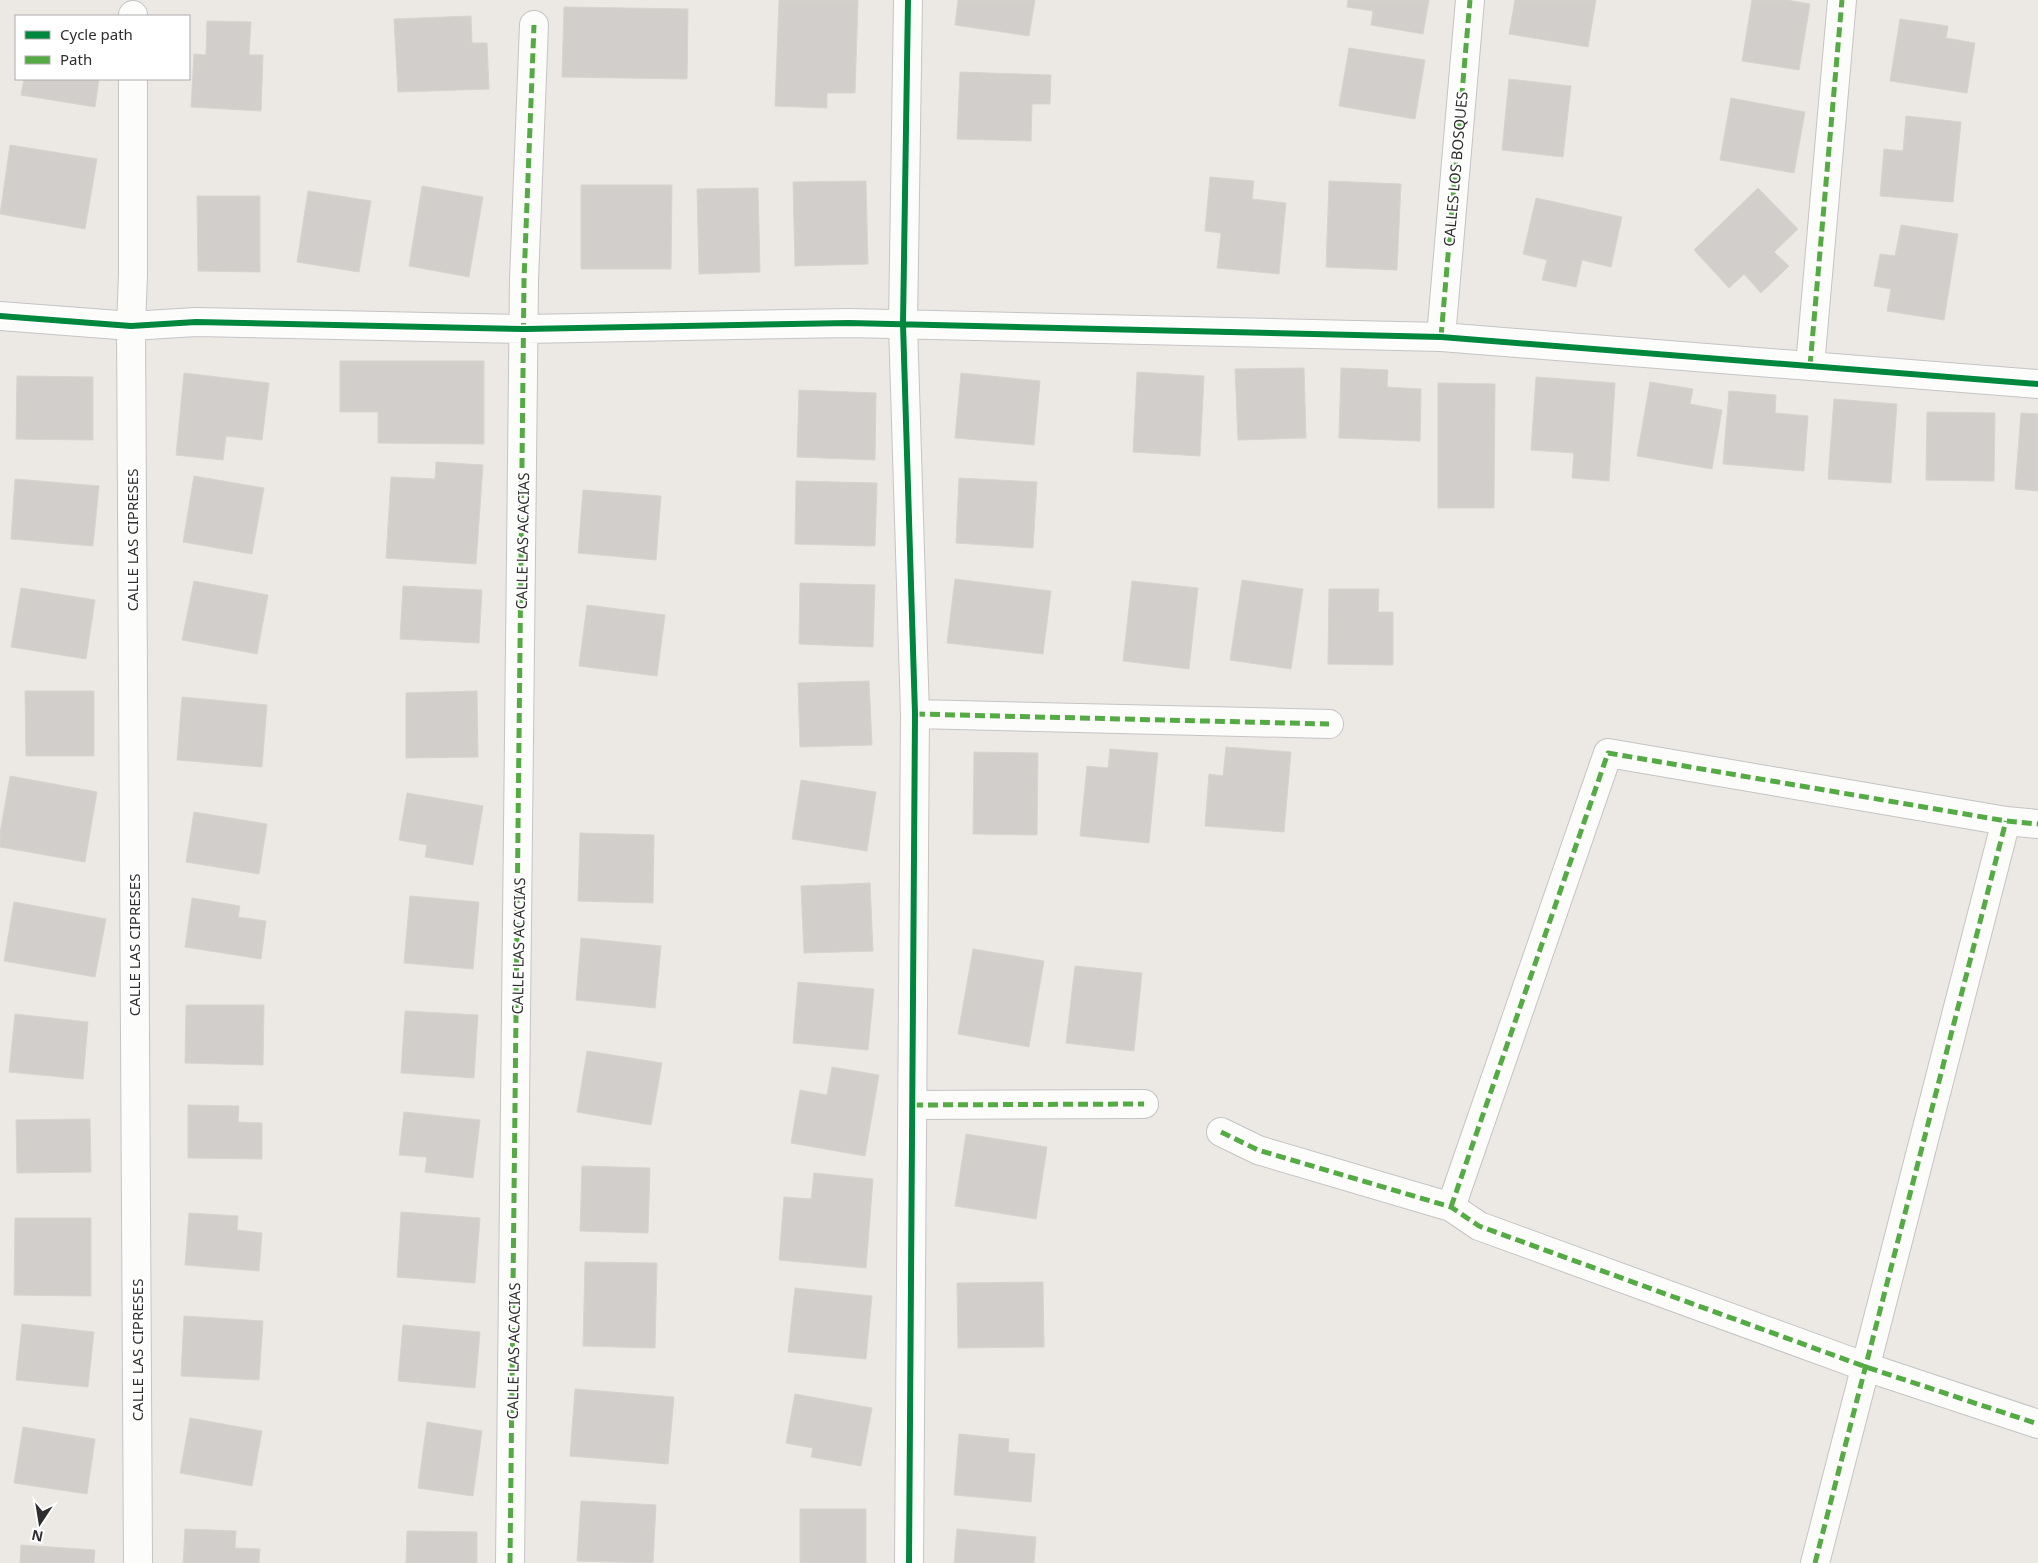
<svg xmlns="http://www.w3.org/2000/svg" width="2038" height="1563" viewBox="0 0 2038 1563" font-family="'Noto Sans',sans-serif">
<rect width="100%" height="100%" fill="#ece8e4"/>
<path fill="#d1cecb" stroke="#d7d4d0" d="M779 0H858L855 93H827V108L775 106Z
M958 0H1035L1029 36 955 25Z
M1348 0H1429L1423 34 1371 25 1373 11 1347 7Z
M1515 0H1596L1588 47 1509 34Z
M1752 0H1787L1810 4 1799 70 1742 61Z
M564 7 688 9 687 79 562 77Z
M471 16 472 43H487L489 89 398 92 394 19Z
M1900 19 1948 26 1946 38 1975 43 1967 93 1890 81Z
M207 21 251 22 249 55H263L261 111 191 107 194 54 206 55Z
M1349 48 1425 60 1415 119 1339 106Z
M960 72 1051 75 1050 104H1032L1031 141 957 139Z
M24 79H99L95 107 21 95Z
M1509 79 1571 86 1563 157 1502 150Z
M1731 98 1805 112 1794 173 1720 160Z
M1906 116 1961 122 1953 202 1880 196 1884 149 1903 151Z
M10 145 97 159 85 229 0 214Z
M1210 177 1254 181 1252 199 1286 203 1279 274 1217 268 1221 233 1205 231Z
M866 181 868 264 795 266 793 182Z
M1329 181 1401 184 1397 270 1326 267Z
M581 185H672L671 269H581Z
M422 186 483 197 469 277 409 266Z
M758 188 760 272 699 274 697 189Z
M1758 188 1798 229 1774 252 1789 266 1761 293 1744 274 1729 288 1694 250Z
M308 191 371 201 359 272 297 262Z
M197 196H260V272L198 271Z
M1536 198 1622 217 1611 267 1582 260 1576 287 1542 280 1547 260 1523 254Z
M1901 225 1958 234 1944 320 1887 311 1891 289 1874 286 1880 254 1895 256Z
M340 361H484V444L378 443V412H340Z
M1304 368 1306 438 1238 440 1235 369Z
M1341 368 1388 370 1387 387 1421 389 1420 441 1339 438Z
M1137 372 1204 376 1200 456 1133 452Z
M184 373 269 383 262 440 226 436 223 460 176 455Z
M961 373 1040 381 1034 445 955 438Z
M17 376 93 377V440L16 439Z
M1536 377 1615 383 1609 481 1572 478 1574 453 1531 450Z
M1650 382 1693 389 1690 404 1722 410 1712 469 1637 456Z
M1438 383 1495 384 1494 508H1438Z
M799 390 876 393 875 460 797 457Z
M1729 391 1776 395 1775 413 1808 416 1804 471 1723 464Z
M1834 399 1897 404 1891 483 1828 479Z
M1927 412 1995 413 1994 481 1926 480Z
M2021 413 2038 414V491L2015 489Z
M436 462 483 465 476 564 386 558 391 477 435 479Z
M194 476 264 488 252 554 183 542Z
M959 478 1037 482 1033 548 956 543Z
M15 479 99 486 93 546 11 539Z
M796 481 877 483 875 546 795 544Z
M583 490 661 496 656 560 578 553Z
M955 579 1051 591 1043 654 947 643Z
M1242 580 1303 589 1291 669 1230 660Z
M194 581 268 595 257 654 182 640Z
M1132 581 1198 588 1189 669 1123 661Z
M800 583 875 585 873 647 799 644Z
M403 586 482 590 479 643 400 639Z
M21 588 95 600 86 659 11 647Z
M1329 589H1379L1378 612H1393V665L1328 664Z
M587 605 665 615 657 676 579 666Z
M869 681 872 745 800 747 798 683Z
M25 691H94V756H26Z
M477 691 478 757 406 758V693Z
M182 697 267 705 262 767 177 760Z
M1226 747 1291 752 1284 832 1205 826 1209 774 1223 776Z
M1110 749 1158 753 1149 843 1080 836 1087 766 1108 768Z
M974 752 1038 753 1037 835 973 834Z
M10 776 97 792 85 862 0 847V833Z
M801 780 876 792 867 851 792 839Z
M407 793 483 806 473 865 425 857 427 845 399 840Z
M194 812 267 824 259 874 186 862Z
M580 833 654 835 653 903 578 901Z
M870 883 873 951 804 953 801 886Z
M410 896 479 902 473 969 404 963Z
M192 898 240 906 238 917 266 921 261 959 185 947Z
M14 902 106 919 95 977 4 961Z
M581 938 661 946 655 1008 576 1000Z
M973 949 1044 961 1029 1047 958 1034Z
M1075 966 1142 973 1134 1051 1066 1043Z
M798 982 874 989 868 1050 793 1043Z
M186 1005H264L263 1065 185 1063Z
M405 1011 478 1015 474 1078 401 1073Z
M15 1014 88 1022 83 1079 9 1072Z
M587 1051 662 1063 651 1125 577 1112Z
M832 1067 879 1075 865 1156 791 1143 800 1090 827 1095Z
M188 1105 239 1106 238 1122 262 1123V1159L188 1158Z
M404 1112 480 1120 473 1178 425 1172 427 1157 399 1155Z
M90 1119 91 1172 17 1173 16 1120Z
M966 1134 1047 1147 1036 1219 955 1206Z
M582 1166 650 1168 648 1233 580 1231Z
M814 1173 873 1179 866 1268 779 1260 784 1197 811 1199Z
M401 1212 480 1218 475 1283 397 1277Z
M189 1213 238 1216 237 1230 262 1233 259 1271 185 1265Z
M15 1218H91V1296L14 1295Z
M585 1262 657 1263 655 1348 583 1346Z
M1043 1282 1044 1347 958 1348 957 1283Z
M795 1288 872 1296 866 1359 788 1352Z
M184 1316 263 1321 259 1380 181 1376Z
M22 1324 94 1332 88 1387 16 1380Z
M403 1325 480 1332 475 1388 398 1381Z
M575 1389 674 1397 668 1464 570 1456Z
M795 1394 872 1408 861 1466 811 1457 813 1448 786 1443Z
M190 1418 262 1431 252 1486 180 1473Z
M427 1422 482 1431 473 1496 418 1488Z
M23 1427 95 1439 87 1494 14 1483Z
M959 1434 1009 1439 1008 1452 1035 1454 1031 1502 954 1495Z
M581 1501 656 1505 653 1563 577 1561Z
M800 1509H866V1563H800Z
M185 1529 236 1531 235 1548 260 1549 259 1563H183Z
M957 1529 1036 1537 1034 1563H954Z
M407 1531 477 1532V1563H406Z
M21 1545 95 1550 94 1563H20Z"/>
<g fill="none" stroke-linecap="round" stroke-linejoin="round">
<g stroke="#c5c4c5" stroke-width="30">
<path id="street" d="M908 0 903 324 915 714 909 1563
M133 15V16
M133 79V275L131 326 138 1563
M0 316 131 326 196 322 525 329 849 323 1441 337 2038 384
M1441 337 1470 0
M1810 366 1842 0
M915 714 1329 724
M913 1105 1144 1104
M1221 1132 1258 1150 1451 1207 1479 1226 1866 1367 2038 1424
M1451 1207 1608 753 2006 821 2038 824
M510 1563 524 280 534 25
M1815 1563 2006 821"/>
</g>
<use href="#street" stroke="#fcfcfb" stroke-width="28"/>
<path stroke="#54ab44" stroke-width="5" stroke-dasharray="10 5" stroke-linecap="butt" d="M1441 337 1470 0
M1810 366 1842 0
M915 714 1329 724
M913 1105 1144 1104
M1221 1132 1258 1150 1451 1207 1479 1226 1866 1367 2038 1424
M1451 1207 1608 753 2006 821 2038 824
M510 1563 524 280 534 25
M1815 1563 2006 821"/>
<g stroke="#fff" stroke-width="9">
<path id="cycleway" d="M908 0 903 324 915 714 909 1563
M0 316 131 326 196 322 525 329 849 323 1441 337 2038 384"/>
</g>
<use href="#cycleway" stroke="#00873e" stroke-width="6"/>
</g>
<g text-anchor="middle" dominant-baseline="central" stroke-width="4" stroke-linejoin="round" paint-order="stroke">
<g font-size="15" fill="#2e2e2e" stroke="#fff">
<text transform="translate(1455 169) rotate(-85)">CALLES LOS BOSQUES</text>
<text transform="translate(132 540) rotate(-90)">CALLE LAS CIPRESES</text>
<text transform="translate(522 541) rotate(-89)">CALLE LAS ACACIAS</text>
<text transform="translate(134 945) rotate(-90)">CALLE LAS CIPRESES</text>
<text transform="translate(518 946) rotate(-89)">CALLE LAS ACACIAS</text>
<text transform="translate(137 1350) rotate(-90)">CALLE LAS CIPRESES</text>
<text transform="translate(513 1351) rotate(-89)">CALLE LAS ACACIAS</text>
</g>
</g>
<rect x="15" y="15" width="175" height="65" fill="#ffffff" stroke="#ababab"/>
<rect x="25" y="31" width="25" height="8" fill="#00873e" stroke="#ababab"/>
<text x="60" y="40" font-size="15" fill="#2e2e2e">Cycle path</text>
<rect x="25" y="56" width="25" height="8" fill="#54ab44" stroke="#ababab"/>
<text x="60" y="65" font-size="15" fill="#2e2e2e">Path</text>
<g transform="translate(40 1523) rotate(192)" stroke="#ffffff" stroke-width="4" paint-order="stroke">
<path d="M0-4L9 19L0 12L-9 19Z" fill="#2e2e2e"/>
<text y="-8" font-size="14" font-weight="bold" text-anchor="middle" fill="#2e2e2e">N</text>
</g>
</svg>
